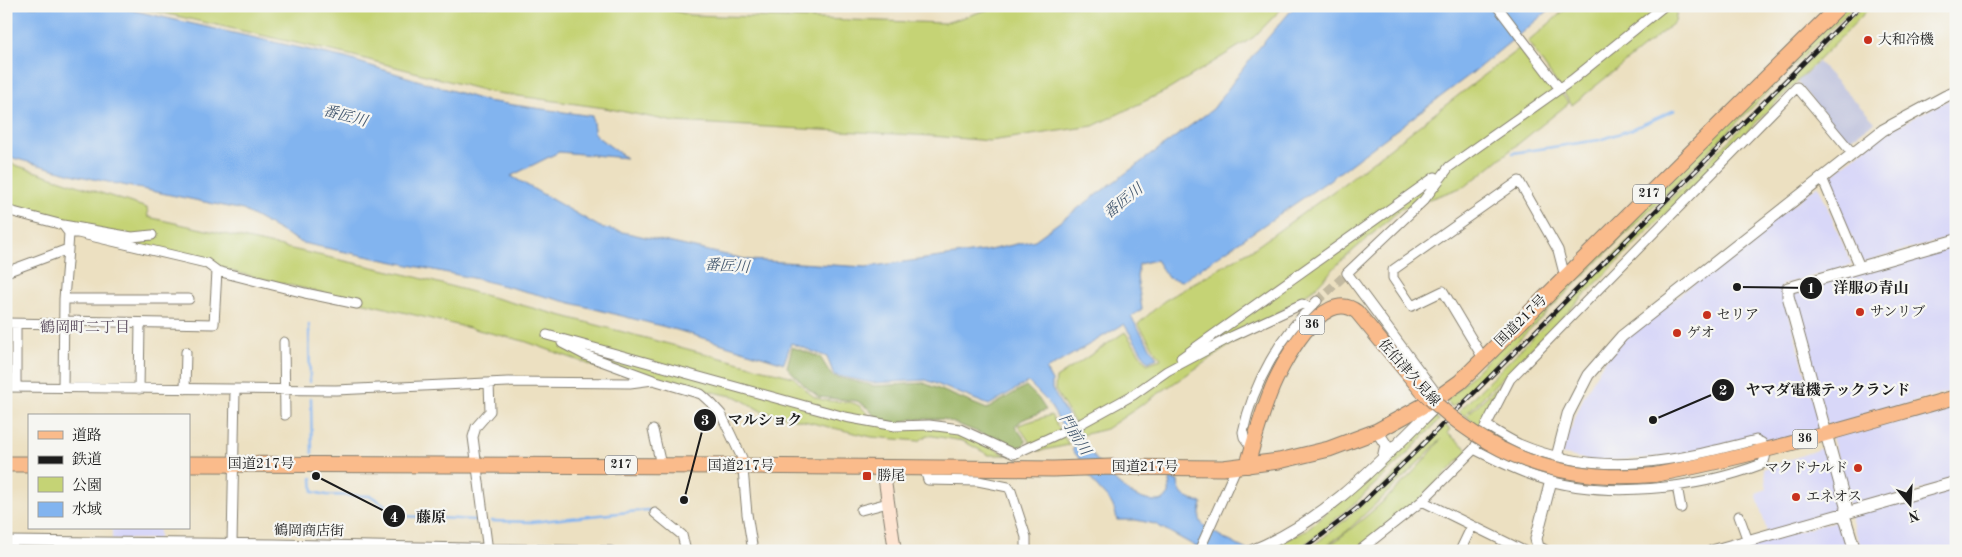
<svg xmlns="http://www.w3.org/2000/svg" width="1962" height="557" viewBox="0 0 1962 557" font-family="'Old Standard TT','Noto Serif JP',serif">
<rect width="100%" height="100%" fill="#f6f6f2"/>
<filter id="ink" filterUnits="userSpaceOnUse"><feTurbulence type="fractalNoise" baseFrequency=".02" numOctaves="2"/><feDisplacementMap in="SourceGraphic" scale="10" xChannelSelector="R" yChannelSelector="G"/><feConvolveMatrix kernelMatrix="1 2 1 2 8 2 1 2 1" color-interpolation-filters="sRGB"/></filter>
<filter id="wash" filterUnits="userSpaceOnUse"><feTurbulence type="fractalNoise" baseFrequency=".0096" numOctaves="4" result="noise"/><feDisplacementMap in="SourceGraphic" scale="20" xChannelSelector="R" yChannelSelector="G"/><feGaussianBlur stdDeviation="1.12" result="paint"/><feColorMatrix in="noise" values="0 0 0 0 0 0 0 0 0 0 0 0 0 0 0 0 0 1.4 0 .05"/><feComposite in="paint" operator="in"/></filter>
<g filter="url(#wash)">
<rect width="100%" height="100%" fill="#ece0c1"/>
<path fill="#d8d7f8" d="M1950 99H1956V236L1862 262 1827 179 1884 133Z
M1818 185 1852 265 1781 285 1821 430 1767 444 1759 436 1674 456 1593 461 1561 454 1584 396 1603 363 1625 338Z
M1956 246V390L1828 427 1790 292Z
M1956 405V480L1850 509 1832 436Z
M1825 447 1843 510 1767 532 1756 493 1767 489 1764 469Z
M1956 487V551H1862L1850 515Z
M1840 520 1848 551H1726Z
M112 528H159V539H112Z"/>
<path fill="#bfc2dd" d="M1818 62 1875 122 1846 142 1797 82Z"/>
<path fill="#c5d375" stroke="#707848" d="M132 6H654L690 15 945 23 999 6H1284L1254 37 1168 90 1093 126 990 141 932 136 675 122 605 108 490 92 354 56Z
M1569 6H1681L1677 9 1675 22 1572 105 1528 42Z
M1847 6H1854L1452 407 1446 401Z
M1863 6H1872L1464 416 1459 411Z
M1521 47 1569 103 1466 186 1401 209 1340 262 1315 288 1106 429 1082 435 1055 390 1056 378 1125 332 1147 364 1161 359 1138 324 1164 301 1256 247 1342 185Z
M6 162 147 208 148 217 408 275 793 377C800 383 809 395 817 398 842 407 854 392 872 420L919 425 965 434 1007 455H989L963 441 927 435 919 441 872 437 761 411 737 397 602 369 524 341 222 269 6 209Z
M1504 380 1479 426 1466 416Z
M1432 414 1439 420 1407 454 1357 501 1312 539 1294 551H1280L1277 545 1305 531 1325 514Z
M1051 415 1069 445 1039 451 1031 444 1018 425Z
M1444 425 1450 429 1447 433 1469 450 1419 500 1355 551H1322C1362 522 1412 479 1441 439L1406 475 1347 531 1319 551H1306C1356 513 1401 470 1444 425Z"/>
<path fill="#9cb566" stroke="#5c6841" d="M792 347 820 357 832 376 875 386 924 383 987 409 1026 386 1038 398 1046 410 1022 420 1015 426 1026 441 1022 447 1013 450 985 435 944 419H914L903 421 898 424 878 421 869 409 857 401 819 397 806 387 787 367Z"/>
<path fill="#82b4ef" stroke="#4f6886" d="M6 6H113L345 58 486 101 592 116 595 135 626 158 559 152 511 176 600 227 749 260 866 267 985 251 1035 240 1213 109 1253 55 1295 6H1554L1471 74 1328 181 1182 281 1168 278 1156 260 1139 264 1137 277 1142 309 1131 317 1157 358 1148 362 1124 324 1046 370 1052 381V389C1071 422 1118 512 1164 500L1169 494 1170 479 1178 481C1179 497 1188 499 1202 503 1201 509 1198 517 1201 522 1206 530 1239 546 1249 551H1204L1155 524 1136 520H1117C1113 498 1105 498 1094 483 1086 472 1082 460 1072 450L1075 447 1048 402 1028 382 989 405 926 380 873 383 834 375 827 357 791 343 784 363 677 330 477 279 302 243 243 210 79 176 6 156Z"/>
<g fill="none" stroke-linecap="round" stroke-linejoin="round">
<path stroke="#82b4ef" stroke-width="2.5" d="M1513 153 1599 140 1630 130 1675 110
M309 325 310 382
M311 398 312 453
M312 478 313 492 327 495 371 496 402 516 477 520
M491 521 532 522 648 510 653 514"/>
</g>
</g>
<g filter="url(#ink)">
<g fill="none" stroke-linecap="round" stroke-linejoin="round">
<path stroke="#c2b9a0" stroke-width="9" stroke-dasharray="9 4.5" stroke-linecap="butt" d="M1317 301 1343 277"/>
<g stroke="#847e6e" stroke-width="11">
<path id="minor" d="M1497 6 1560 89
M1822 178 1860 267
M6 210 63 225 69 233 68 249
M63 225 132 237 152 235
M69 233H78L206 263 217 271 305 293 357 304
M6 272 68 249 64 299 63 387
M64 299H189
M64 321 214 324 217 271
M6 323 64 324
M16 324V387
M547 335 845 417 895 426 929 425 960 429 1014 454 1082 423 1133 395 1167 371 1233 336 1302 304 1310 308
M284 342 285 415
M562 343 585 355 653 380 701 394 711 403 721 414 742 458 747 514 753 551
M1181 358 1435 177
M1483 358 1443 291 1412 306 1393 278V270L1519 181 1558 250 1565 277
M6 387 336 390 508 382 630 383 653 380
M139 389 140 323
M185 389 186 352
M1439 397 1347 273 1424 200 1449 167 1572 80 1664 6
M653 430 661 465
M1252 448 1244 437 1243 432C1253 383 1281 335 1317 301
M1474 449C1494 459 1515 470 1537 477 1604 500 1697 489 1762 464 1768 457 1765 450 1762 443L1756 440C1674 461 1601 479 1519 444 1508 439 1497 432 1486 425
M924 467 928 480 978 481 1008 487 1011 491 1026 537V551
M1677 486 1681 508
M1422 501 1524 551
M861 510 888 503
M655 513 682 535 686 551
M1739 516 1748 541
M6 541 275 544 611 551
M232 543 235 390
M488 551 473 437 476 427 490 411 489 383
M1199 551 1237 466
M1359 551 1422 501 1474 449 1510 379 1797 87 1853 154
M1460 551 1472 526"/>
</g>
<g stroke="#847e6e" stroke-width="13">
<path id="tertiary" d="M1377 431 1386 445 1383 458
M1251 551C1328 521 1385 456 1442 400
M1545 551 1538 547 1536 539 1568 414 1588 375 1622 336 1883 130 1946 96 1956 92
M1712 551 1956 482
M1855 551 1845 518 1846 506 1788 296V288L1956 240"/>
</g>
<g stroke="#847e6e" stroke-width="14">
<path id="secondary" d="M883 467 895 551"/>
</g>
<g stroke="#847e6e" stroke-width="16">
<path id="primary" d="M1247 466C1254 441 1261 416 1270 393 1280 367 1323 284 1357 312L1422 391
M1654 475C1756 456 1856 425 1956 397"/>
</g>
<g stroke="#847e6e" stroke-width="17">
<path id="trunk" d="M6 464H29
M189 464 742 466 1053 469 1111 467 1223 468 1279 461 1329 449 1377 431 1439 397 1460 382 1839 6"/>
</g>
<use href="#minor" stroke="#fff" stroke-width="9"/>
<use href="#tertiary" stroke="#fff" stroke-width="11"/>
<use href="#secondary" stroke="#fde4d1" stroke-width="12"/>
<use href="#primary" stroke="#fabb8b" stroke-width="14"/>
<use href="#trunk" stroke="#fabb8b" stroke-width="15"/>
<g stroke="#1c1c1c" stroke-width="4.5">
<path id="rail" d="M1301 551 1356 509 1412 455 1860 6"/>
</g>
<use href="#rail" stroke="#f6f6f2" stroke-width="2.5" stroke-dasharray="8" stroke-linecap="butt"/>
<g stroke="#847e6e" stroke-width="16" stroke-linecap="butt">
<path id="primary-bridge" d="M1422 391C1490 457 1559 483 1654 475"/>
</g>
<use href="#primary-bridge" stroke="#fabb8b" stroke-width="14"/>
</g>
</g>
<g fill="#c8321e" stroke="#f6f6f2" stroke-width="2">
<circle cx="1868" cy="40" r="5"/>
<circle cx="1860" cy="312" r="5"/>
<circle cx="1707" cy="315" r="5"/>
<circle cx="1677" cy="333" r="5"/>
<circle cx="1858" cy="468" r="5"/>
<rect x="862" y="471" width="10" height="10" rx="2.5"/>
<circle cx="1796" cy="497" r="5"/>
</g>
<g text-anchor="middle" dominant-baseline="central" stroke-width="4.5" stroke-linejoin="round" paint-order="stroke">
<g fill="#f6f6f2" stroke="#5d5d5c" stroke-width="1">
<rect x="1633" y="184.5" width="32" height="19" rx="4"/>
<rect x="1299.5" y="315.5" width="25" height="19" rx="4"/>
<rect x="1792.5" y="429.5" width="25" height="19" rx="4"/>
<rect x="605" y="455.5" width="32" height="19" rx="4"/>
</g>
<g font-size="12" font-weight="bold" fill="#1c1c1c">
<text x="1649" y="194">217</text>
<text x="1312" y="325">36</text>
<text x="1805" y="439">36</text>
<text x="621" y="465">217</text>
</g>
<g font-size="14" fill="#1c1c1c" stroke="#f6f6f2" text-anchor="start">
<text x="1878" y="40">大和冷機</text>
<text x="1870" y="312">サンリブ</text>
<text x="1717" y="315">セリア</text>
<text x="1687" y="333">ゲオ</text>
<text x="1848" y="468" text-anchor="end">マクドナルド</text>
<text x="877" y="476">勝尾</text>
<text x="1806" y="497">エネオス</text>
</g>
<g font-size="14" fill="#1c1c1c" stroke="#f6f6f2">
<text transform="translate(1521 321) rotate(-45)">国道217号</text>
<text transform="translate(1409 373) rotate(48)">佐伯津久見線</text>
<text x="261" y="464">国道217号</text>
<text x="741" y="466">国道217号</text>
<text x="1145" y="467">国道217号</text>
<text transform="translate(309 531) rotate(1)">鶴岡商店街</text>
</g>
<g font-size="15" font-style="italic" fill="#455970" stroke="#f6f6f2">
<text transform="translate(345 117) rotate(15)">番匠川</text>
<text transform="translate(1124 202) rotate(-39)">番匠川</text>
<text transform="translate(727 267) rotate(4)">番匠川</text>
<text transform="translate(1074 435) rotate(58)">門前川</text>
</g>
<g font-size="15" fill="#594a5c" stroke="#f6f6f2">
<text x="85" y="328">鶴岡町二丁目</text>
</g>
</g>
<path fill="none" stroke="#1c1c1c" stroke-width="2" d="M1737 287L1811 288M1653 420L1723 390M684 500L705 420M316 476L394 516"/>
<g fill="#1c1c1c" stroke="#f6f6f2" stroke-width="2">
<circle cx="1737" cy="287" r="5"/>
<circle cx="1653" cy="420" r="5"/>
<circle cx="684" cy="500" r="5"/>
<circle cx="316" cy="476" r="5"/>
<circle cx="1811" cy="288" r="12"/>
<circle cx="1723" cy="390" r="12"/>
<circle cx="705" cy="420" r="12"/>
<circle cx="394" cy="516" r="12"/>
</g>
<g font-size="15" text-anchor="middle" font-weight="bold" fill="#fff">
<text x="1811" y="293">1</text>
<text x="1723" y="395">2</text>
<text x="705" y="425">3</text>
<text x="394" y="522">4</text>
</g>
<g font-size="15" text-anchor="middle" font-weight="bold" fill="#1c1c1c" stroke="#f6f6f2" stroke-width="4.5" stroke-linejoin="round" paint-order="stroke">
<text x="1871" y="293">洋服の青山</text>
<text x="1828" y="395">ヤマダ電機テックランド</text>
<text x="765" y="425">マルショク</text>
<text x="431" y="522">藤原</text>
</g>
<rect width="1962" height="557" fill="none" stroke="#f6f6f2" stroke-width="25"/>
<rect x="28" y="414" width="162" height="115" fill="#f6f6f2" stroke="#9f9f9c"/>
<rect x="38" y="431" width="25" height="8" fill="#fabb8b" stroke="#9f9f9c"/>
<text x="72" y="440" font-size="15" fill="#1c1c1c">道路</text>
<rect x="38" y="456" width="25" height="8" fill="#1c1c1c" stroke="#9f9f9c"/>
<text x="72" y="464" font-size="15" fill="#1c1c1c">鉄道</text>
<rect x="38" y="477" width="25" height="15" fill="#c5d375" stroke="#9f9f9c"/>
<text x="72" y="490" font-size="15" fill="#1c1c1c">公園</text>
<rect x="38" y="502" width="25" height="15" fill="#82b4ef" stroke="#9f9f9c"/>
<text x="72" y="514" font-size="15" fill="#1c1c1c">水域</text>
<g transform="translate(1910 504) rotate(162)" stroke="#f6f6f2" stroke-width="4" paint-order="stroke">
<path d="M0-4L9 19L0 12L-9 19Z" fill="#1c1c1c"/>
<text y="-8" font-size="14" font-weight="bold" text-anchor="middle" fill="#1c1c1c">N</text>
</g>
</svg>
